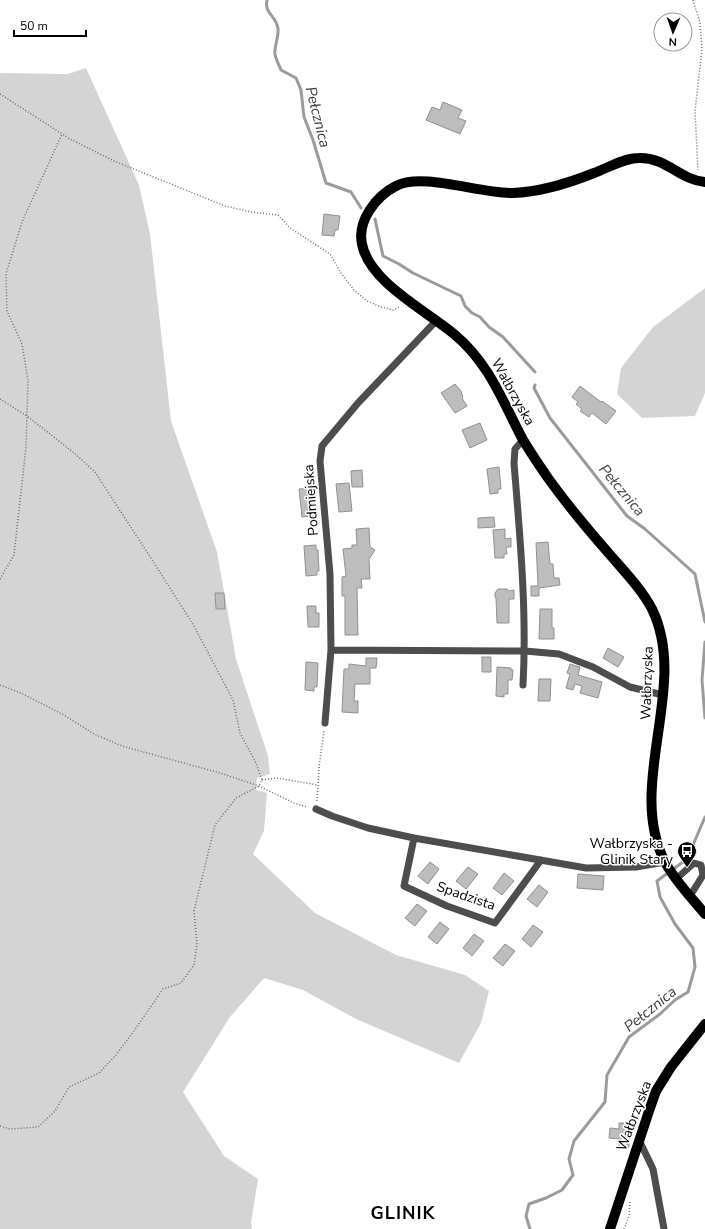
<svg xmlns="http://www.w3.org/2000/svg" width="705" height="1229" viewBox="0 0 705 1229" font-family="'Nunito Sans',sans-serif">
<rect width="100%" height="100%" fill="#fff"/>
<path fill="#d4d4d4" d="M86 68 139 185 150 234 171 421 217 552 236 659 268 756 270 774 257 778 256 790 267 793 264 831 253 854 315 913 396 955 465 975 489 991 481 1023 459 1063 356 1019 303 990 264 978 230 1017 183 1092 224 1156 258 1179 251 1223 252 1229H0V73L68 74Z
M705 288V393L695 416 642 418 617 394 621 368 653 327Z"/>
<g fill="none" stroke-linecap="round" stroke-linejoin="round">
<path stroke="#9b9b9b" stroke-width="3" d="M267 0C264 14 277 16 278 29 279 37 274 46 275 54 276 60 279 65 281 70L296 78 301 90 304 117 313 140 326 183 351 192 361 208
M375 219 383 256 399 264 413 273 461 296 465 306 472 313 480 317 489 327 503 337 535 372
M535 385 534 388 550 418 627 516 645 529 695 574 705 622
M705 642 702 680 705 718
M530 1229 526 1216 529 1204 546 1198 562 1190 573 1175 569 1159 574 1141 605 1102 607 1075 629 1037 660 1014 675 1000 688 992 695 967 693 948 675 924 660 897 657 881 687 859 705 817"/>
</g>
<path fill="#bdbdbd" stroke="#919191" d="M443 102 462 110 458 118 466 121 460 134 426 120 432 107 440 110Z
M324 214 340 216 338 230H335L334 236 322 235Z
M455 384 461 391 463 397 462 398 467 406 455 413 441 393Z
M580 386 601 402 602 401 616 411 606 424 592 413 589 417 580 411 582 409 576 404 578 402 572 397Z
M480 423 487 440 470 448 462 430Z
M499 467 501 489H498V493L490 494 487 469Z
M362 470 363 487H352L351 471Z
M349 483 352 511 339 512 336 484Z
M311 488 314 511 311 512V516L302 517 299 489Z
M494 517 495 527 478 528V518Z
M369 528 370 547 375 550 369 559 370 579H361L362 588H357L358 635H345V596H342V577L346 576 343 549 352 548V545H357L356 529Z
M505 529V539L511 538V547H506L507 554H504V558H495L493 530Z
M548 542 550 564H553L554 578H559L560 585 539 588V596H531V586H538L536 543Z
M316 545V550H318L319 571H317V575L306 576 304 546Z
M498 589H507L509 591 514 590V599H509V623H497L496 598 495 597V593Z
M215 593H224L225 609H216Z
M307 606H316V613H319V627H308Z
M540 609H552V628H554V639H539Z
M608 648 624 657 618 667 603 658Z
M482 657H491V672H482Z
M366 658H377L376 668H370V684H355L354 701H358V713L342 712 344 669H349V664L366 666Z
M306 662 318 663 317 687H314V691L305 690Z
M570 664 580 667 578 675 602 682 598 698 580 693 582 686 575 684 573 690 566 688 570 674 567 673Z
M497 667 511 668V670H513L512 680H508V694H504V697L496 696Z
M539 679H551L550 701H538Z
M430 862 439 869 428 884 418 876Z
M468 867 478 874 466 889 456 881Z
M504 873 514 881 502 895 493 888Z
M578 874 604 876 603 890 577 888Z
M539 885 548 892 537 907 527 899Z
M417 904 427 911 415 926 405 918Z
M440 922 449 929 437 944 428 937Z
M533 925 543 932 531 947 522 939Z
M474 934 484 941 472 956 463 948Z
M505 944 515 951 503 966 493 958Z
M619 1123H629V1147H619V1139L609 1138 610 1128 619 1129Z"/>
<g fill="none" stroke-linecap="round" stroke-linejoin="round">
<path stroke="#6f6f6f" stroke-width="1.5" stroke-dasharray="1 2" stroke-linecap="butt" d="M693 0 700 23 702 49 695 111 698 170
M0 94 70 139 114 161 225 206 251 212 278 215 290 228 330 254 341 273 354 290 367 301 381 307 394 310 400 306
M0 399 27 416 73 452 95 472 147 552 194 626 233 700 240 733 256 763 262 780 259 786 236 798 215 825 194 911 197 944 194 965 181 983 163 989 134 1031 116 1055 99 1073 69 1087 55 1111 38 1127 10 1129 0 1126
M0 579 14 555 26 447 28 381 22 344 7 311 6 274 22 222 62 134
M0 685 21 693 64 715 94 734 122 746 220 773 259 786 294 803 307 807
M262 780 276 778 318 785
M317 801 319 767 324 731
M624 1229 629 1216 630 1202"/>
<path stroke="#4d4d4d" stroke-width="7" d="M331 650 525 651 559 654 593 667 630 687 663 695
M523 685C527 611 520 537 514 463L515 449 523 440
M325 723 331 650 330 574 320 461 322 446 358 403 436 321
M316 809 332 816 368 828 414 838 586 868 636 867 665 862
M414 838 404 886 447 906 495 923 541 860
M676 879 694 863 701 865 703 875 690 896
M639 1140 653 1169 664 1229"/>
<path stroke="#000" stroke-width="10" d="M705 182C680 180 666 157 639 158 624 158 608 168 594 173 569 183 541 192 513 193 480 194 423 172 396 186 376 196 357 221 362 244 369 282 427 311 454 334 489 363 502 400 522 438 530 452 539 465 548 478 568 506 590 532 612 557 626 573 642 590 652 609 690 687 625 784 665 862 675 881 691 897 705 914
M610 1229 649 1111 656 1091 671 1067 705 1024"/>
</g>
<defs>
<g id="bus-pin" transform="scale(1)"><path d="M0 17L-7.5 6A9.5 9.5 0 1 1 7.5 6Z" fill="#000" stroke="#fff"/><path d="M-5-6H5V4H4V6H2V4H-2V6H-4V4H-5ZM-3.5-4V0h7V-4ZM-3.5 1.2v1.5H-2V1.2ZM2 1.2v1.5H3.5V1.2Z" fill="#fff"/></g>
</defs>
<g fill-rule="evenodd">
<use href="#bus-pin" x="687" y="851"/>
</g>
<g text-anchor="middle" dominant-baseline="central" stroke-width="3" stroke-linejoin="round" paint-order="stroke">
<g font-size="14" fill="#000" stroke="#fff">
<text transform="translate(513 392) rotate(61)">Wałbrzyska</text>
<text transform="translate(311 500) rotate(-94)">Podmiejska</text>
<text transform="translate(647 683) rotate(-88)">Wałbrzyska</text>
<text transform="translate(466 896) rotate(19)">Spadzista</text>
<text transform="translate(634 1116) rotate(-69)">Wałbrzyska</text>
</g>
<g font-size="14" fill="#000" stroke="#fff" text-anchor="end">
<text x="673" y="843">Wałbrzyska -<tspan x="673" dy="16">Glinik Stary</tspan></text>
</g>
<g font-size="15" font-style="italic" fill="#3c3c3c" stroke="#fff">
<text transform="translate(318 117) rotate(76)">Pełcznica</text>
<text transform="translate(622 490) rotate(50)">Pełcznica</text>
<text transform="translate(650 1009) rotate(-39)">Pełcznica</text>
</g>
<g font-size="18" font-weight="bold" letter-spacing="1" fill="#000" stroke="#fff">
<text x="403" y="1213">GLINIK</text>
</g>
</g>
<g transform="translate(673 32) rotate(182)"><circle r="19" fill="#ffffff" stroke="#999999"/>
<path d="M0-3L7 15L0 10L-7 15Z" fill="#000000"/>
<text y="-6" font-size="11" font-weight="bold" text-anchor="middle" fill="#000000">N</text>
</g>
<path d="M14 30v6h72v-6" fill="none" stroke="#000000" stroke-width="2"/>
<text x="20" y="30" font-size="12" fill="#000000" stroke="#ffffff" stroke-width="3" paint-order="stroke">50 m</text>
</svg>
